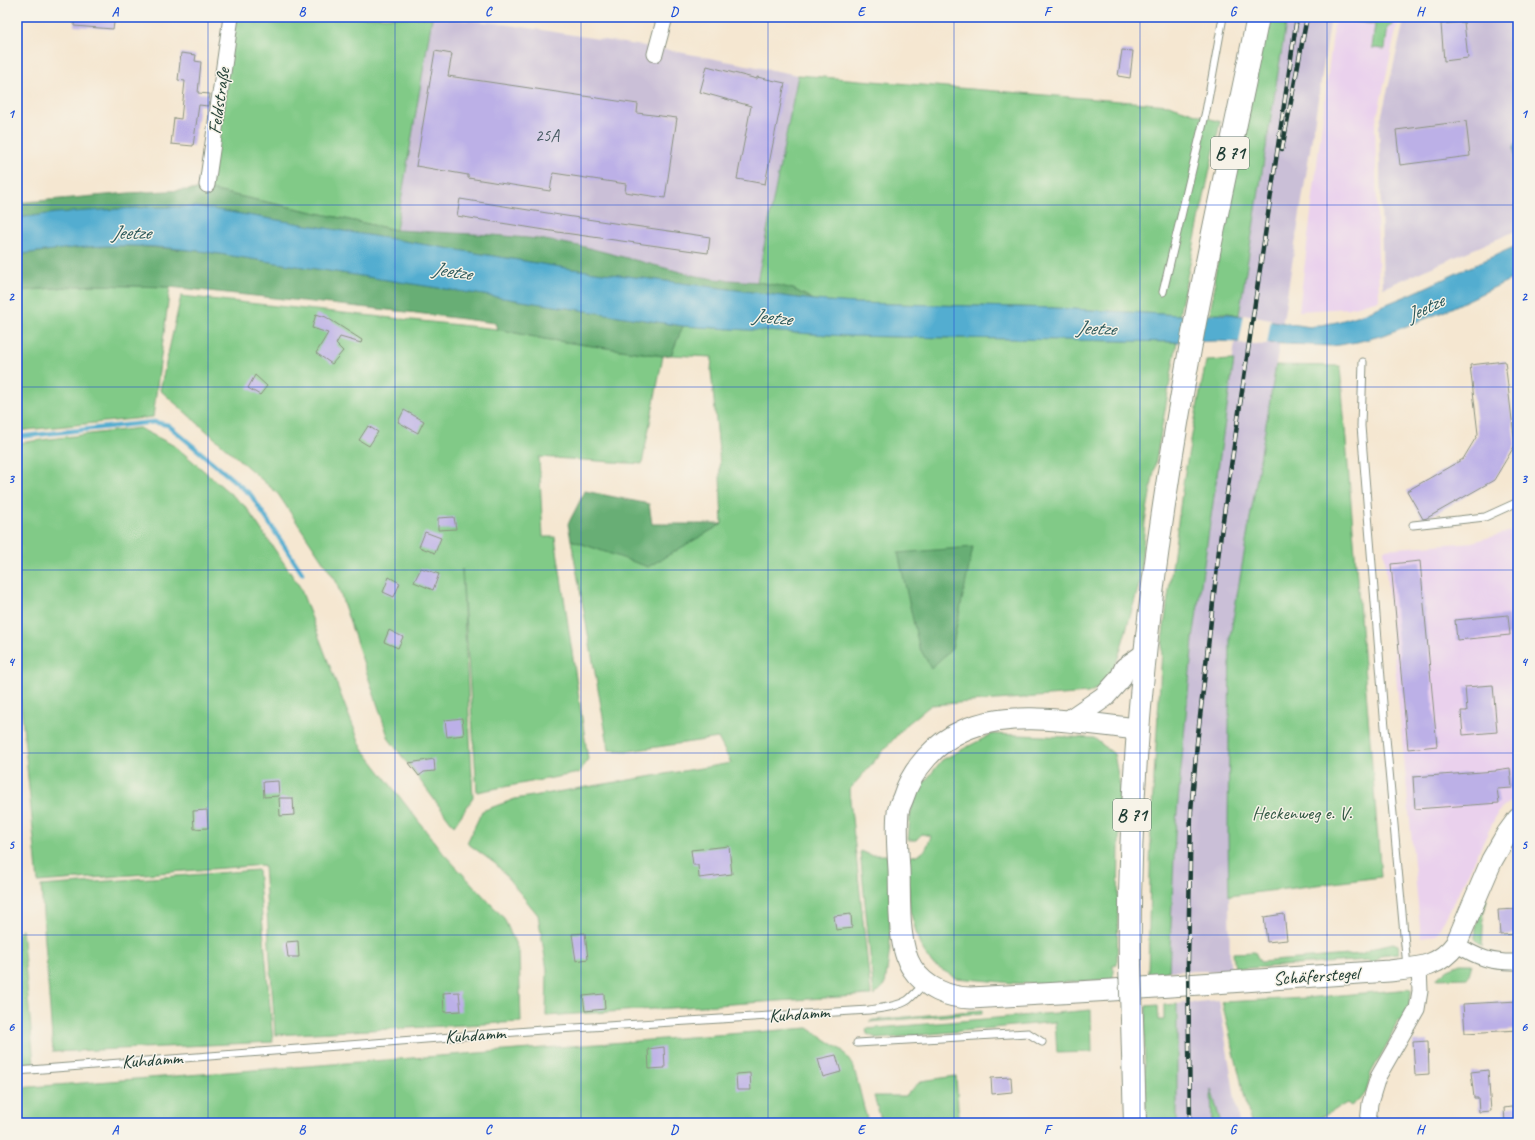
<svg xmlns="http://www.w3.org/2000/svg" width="1535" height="1140" viewBox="0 0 1535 1140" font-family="Caveat,sans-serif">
<rect width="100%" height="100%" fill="#f7f3e8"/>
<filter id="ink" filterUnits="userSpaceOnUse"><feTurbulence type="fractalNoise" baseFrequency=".025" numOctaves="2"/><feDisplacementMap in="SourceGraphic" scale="8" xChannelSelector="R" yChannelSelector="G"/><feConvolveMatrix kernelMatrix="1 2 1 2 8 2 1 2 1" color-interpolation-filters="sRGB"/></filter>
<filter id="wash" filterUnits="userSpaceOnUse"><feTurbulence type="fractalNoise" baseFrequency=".012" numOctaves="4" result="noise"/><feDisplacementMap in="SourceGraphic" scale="16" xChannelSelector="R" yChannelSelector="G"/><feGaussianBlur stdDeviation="0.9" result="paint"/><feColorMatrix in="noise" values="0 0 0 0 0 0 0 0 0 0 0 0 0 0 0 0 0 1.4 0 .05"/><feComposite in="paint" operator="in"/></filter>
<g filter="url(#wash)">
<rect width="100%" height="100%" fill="#f5e7d1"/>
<path fill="#ead1ed" d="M1335 17H1399L1375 126 1379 300 1349 308 1299 311Z
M1518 529V795L1498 812 1454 902 1436 935 1421 937 1384 549 1473 542Z"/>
<path fill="#cabfd7" d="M1287 17H1331L1276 365 1230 637 1228 833 1230 971H1169L1175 834 1193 639 1239 315Z
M1405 17H1518V230L1383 288 1379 127Z
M432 18 497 23 668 50 798 75 757 282 715 279 692 275 585 247 539 239 492 235 396 230Z
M1219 1000 1239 1123H1221L1211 1091 1212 1123H1177V1004Z"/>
<path fill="#81ca87" stroke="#50845e" d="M235 17H413L432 18 396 230 206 189Z
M1268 17H1287L1239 315 1229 313H1210L1215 285 1214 280Z
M1343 17H1393L1392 26H1388L1385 49 1372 48 1375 24 1342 20Z
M798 75 1169 105 1220 122 1179 315 1055 308 854 303 814 300 793 289 757 282Z
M94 285 170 287 153 417 17 431V291Z
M181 296 497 329 544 339 663 356 642 464 539 457 543 537H555L588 759 579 773 477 792 462 569 473 798 454 826 389 739 336 581 278 494 160 390Z
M683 326 846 336 1177 342 1145 522 1140 582 1118 658 1104 685 1088 693 931 705 905 726 849 790 871 995 546 1016 547 970 538 915 497 865 467 843 482 811 515 799 731 763 718 738 630 751 609 750 571 540 648 566 722 524 719 451 711 371 712 357 671 355Z
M1234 360 1193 639 1175 834 1169 971 1148 975 1151 825 1163 635 1184 477 1206 361Z
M1276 365 1340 366 1381 877 1229 896 1228 833 1230 637Z
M139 428 175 446 246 507 300 587 345 706 362 748 443 853 504 918 519 952 521 1022 275 1035 264 865 38 882 17 663V443Z
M992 734 1094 738 1114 754 1120 786 1117 964 1113 965V979L1041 984 1012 983 956 978 932 964 920 945 910 911 907 857C924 854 925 853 931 836L922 834 916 840H908L910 816 915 794 942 760Z
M860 851 870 855H887L890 885V948L885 985 874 996Z
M258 870 273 1042 53 1052 41 886Z
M1484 899H1487L1484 912 1482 946 1475 939 1476 926Z
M22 929 34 1064 17 1065V934Z
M1393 943 1398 945 1399 953 1380 955 1375 963 1370 964 1369 960 1235 969 1233 953 1255 952 1260 962 1361 954 1376 947Z
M1460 964H1472L1468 978 1436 979 1448 969Z
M1411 989C1412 1001 1407 1012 1402 1024L1398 1020 1390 1039 1371 1073 1366 1093 1351 1106 1347 1103 1318 1119 1317 1123H1251L1222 1002 1305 998Z
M1177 1004V1123H1146L1144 1030 1146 1020V1006L1158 1005 1159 1020H1164V1005Z
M982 1010V1013L869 1022 873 1020Z
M1091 1010 1092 1052 1057 1053 1055 1022 879 1039 867 1034 866 1029Z
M808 1028 843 1051 854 1068 868 1123H17V1088Z
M956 1076 959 1123H882L874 1096H905L921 1081Z
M1211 1089 1221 1123H1212Z"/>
<path fill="#68ae74" stroke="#447654" d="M206 189 396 230 492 235 539 239 585 247 692 275 715 279 757 282 781 286 793 289 814 300 572 269 199 207H151L56 213 17 218V204L26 202 129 193Z
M105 246H133L200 251 683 326 671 355 663 356 544 339 497 329 495 323 416 313 170 287 94 285 17 291V255L67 248Z
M585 491 649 504 652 524H722L648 567 571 540 568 524Z
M973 547 952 649 931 668 919 647 898 553Z"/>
<path fill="#52add0" stroke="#387582" d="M1518 141V205L1515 196 1516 168 1514 147Z
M151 207H199L572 269 814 300 854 303 1055 308 1179 315 1229 314 1310 327 1337 322 1360 315 1411 294 1518 245V276L1445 311 1384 335 1357 342 1332 346 1216 341 1177 342 846 336 683 326 200 251C178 249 155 246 133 246 94 245 55 249 17 255V218L56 213Z"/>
<path fill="#f5e7d1" d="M1244 314 1271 319 1267 345 1239 344Z"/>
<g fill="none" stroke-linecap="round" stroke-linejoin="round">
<path stroke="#52add0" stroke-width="4.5" d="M17 437 154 422 168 425 251 495 302 573"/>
</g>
<g id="blocks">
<path fill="#bcb0e7" d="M75 17H115L113 29 74 26Z
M1464 22 1468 58 1444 61 1441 24Z
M1122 50 1133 51 1130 78 1118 76Z
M435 51 452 54 448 76 638 104 637 113 677 118 665 198 625 192 626 184 553 173 550 191 468 178V175L416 166Z
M181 53 196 55 195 61 201 62 198 93 210 94 208 106 199 105 193 146 171 144 174 118 181 119 185 81 178 80Z
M707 66 757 79V77L785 83 765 184 737 179 751 106 700 92Z
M1466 121 1470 156 1400 165 1396 130Z
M460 199 566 216 710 237 708 253 564 233 457 216Z
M316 314 326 317 362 340 361 343 340 337 336 344 343 351 332 364 316 353 328 333 312 328Z
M1505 361 1515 445 1494 480 1427 518 1423 519 1407 491 1463 459 1478 434 1470 365Z
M255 375 267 386 260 395 248 388Z
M404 410 424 421 418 433 398 422Z
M368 426 378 432 369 446 359 440Z
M454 517 456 529 438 530V518Z
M425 532 441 538 435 553 419 547Z
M1420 561 1437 746 1408 749 1391 564Z
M421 568 439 574 433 590 414 582Z
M389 577 400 583 394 597 383 592Z
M1508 615 1510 635 1457 640 1455 620Z
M389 630 403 637 398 648 384 642Z
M1493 685 1497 732 1463 735 1461 711H1467L1465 687Z
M462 718 464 735 447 737 445 720Z
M434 759 435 771 424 772 419 776 409 763Z
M1510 768 1512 788 1497 789 1499 803 1415 809 1413 777 1496 771V770Z
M278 781 279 796 264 797 263 782Z
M279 798H293L294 815 280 816Z
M207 810 208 828 194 829 193 811Z
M729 846 732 874 699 878 698 865H693L691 850Z
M1518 909V934L1500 935 1498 910Z
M851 914 852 928 836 930 834 916Z
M1284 914 1287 940 1267 942 1264 917Z
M585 933 588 959 576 961 572 934Z
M298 941 299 957H288L286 942Z
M459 992 461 1011 444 1012 443 993Z
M604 994 605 1009 585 1011 583 996Z
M1518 1001V1030L1465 1033 1463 1004Z
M1428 1041 1429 1074 1415 1075 1413 1042Z
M664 1047 665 1068 649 1069 648 1049Z
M836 1055 841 1072 823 1077 818 1059Z
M1488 1070 1491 1111 1479 1112 1478 1098H1474L1471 1072Z
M750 1073 751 1090H737L736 1074Z
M1011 1077 1012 1092 992 1094 991 1078Z
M1518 1106V1123H1505L1504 1108Z"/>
</g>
</g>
<g filter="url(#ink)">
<use href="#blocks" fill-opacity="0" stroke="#8a9282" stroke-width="1"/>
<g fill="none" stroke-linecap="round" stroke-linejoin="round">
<g stroke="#8a9282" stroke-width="9">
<path id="lane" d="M1163 292 1206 111 1223 17
M1363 362 1361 426 1384 716 1407 967
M1413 525 1485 517 1518 502
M857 1043 1028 1033 1042 1042
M17 1071 542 1030 869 1010C881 1008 897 1007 908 1000 914 995 919 989 924 984"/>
</g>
<g stroke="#8a9282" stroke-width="17">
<path id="street" d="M655 54 665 17
M207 185 231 17
M1456 944C1478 958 1492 963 1518 962
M1368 1123 1370 1103 1378 1077 1417 1009 1420 991 1419 968"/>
</g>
<g stroke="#8a9282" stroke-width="23">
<path id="secondary" d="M1069 721 1104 697 1120 679 1125 668 1145 654
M1137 729C1085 724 1013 708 964 730 936 742 912 769 903 798 901 802 899 807 898 812 896 831 898 851 899 870 900 897 897 945 912 968 925 988 949 998 971 998L1112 990 1389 971C1418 968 1438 968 1456 944L1492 860 1507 834 1518 819"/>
</g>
<g stroke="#8a9282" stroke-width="24">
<path id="primary" d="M1130 965C1127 753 1154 541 1193 333 1213 227 1237 122 1258 17
M1132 1020 1135 1123"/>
</g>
<use href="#lane" stroke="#fff" stroke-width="7"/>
<use href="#street" stroke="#fff" stroke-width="15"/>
<use href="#secondary" stroke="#fff" stroke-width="21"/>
<use href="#primary" stroke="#fff" stroke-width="22"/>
<g stroke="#1f3d34" stroke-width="4.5">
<path id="rail" d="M1282 149 1307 17
M1190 1123 1188 962 1191 811 1197 743 1220 541 1297 17"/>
</g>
<use href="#rail" stroke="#f7f3e8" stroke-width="3" stroke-dasharray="9" stroke-linecap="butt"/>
<g stroke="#8a9282" stroke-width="24" stroke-linecap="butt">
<path id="primary-bridge" d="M1130 965 1132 1020"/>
</g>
<use href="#primary-bridge" stroke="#fff" stroke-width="22"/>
</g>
</g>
<path fill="none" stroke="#1d4ed8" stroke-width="1" stroke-opacity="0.55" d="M208 17V1123M395 17V1123M581 17V1123M768 17V1123M954 17V1123M1140 17V1123M1327 17V1123M17 205H1518M17 387H1518M17 570H1518M17 753H1518M17 935H1518"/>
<g text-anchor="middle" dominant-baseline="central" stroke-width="3" stroke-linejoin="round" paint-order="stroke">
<g font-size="17" fill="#465a61">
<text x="547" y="135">25A</text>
</g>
<g fill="#f7f3e8" stroke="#60746a" stroke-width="1">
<rect x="1211" y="137" width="38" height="32" rx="3"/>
<rect x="1113" y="799" width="38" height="32" rx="3"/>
</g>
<g font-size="18" font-weight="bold" fill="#1f3d34">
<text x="1230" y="153">B 71</text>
<text x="1132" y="815">B 71</text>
</g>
<g font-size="19" fill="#1f3d34" stroke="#f7f3e8">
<text transform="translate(219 101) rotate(-82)">Feldstraße</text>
<text transform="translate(1316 976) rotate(-4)">Schäferstegel</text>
<text transform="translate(799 1014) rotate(-4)">Kuhdamm</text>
<text transform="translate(475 1035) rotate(-4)">Kuhdamm</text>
<text transform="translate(152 1060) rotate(-4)">Kuhdamm</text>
</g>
<g font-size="19" fill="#335945" stroke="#f7f3e8">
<text x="1302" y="813">Heckenweg e. V.</text>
</g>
<g font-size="20" font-style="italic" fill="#2c595b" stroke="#f7f3e8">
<text x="131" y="232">Jeetze</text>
<text transform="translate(452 271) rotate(8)">Jeetze</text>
<text transform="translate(1425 308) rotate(-26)">Jeetze</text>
<text transform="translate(772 317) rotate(6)">Jeetze</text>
<text transform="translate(1096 328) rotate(2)">Jeetze</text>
</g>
</g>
<rect width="1535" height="1140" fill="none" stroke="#f7f3e8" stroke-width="44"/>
<rect x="22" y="22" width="1491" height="1096" fill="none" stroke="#1d4ed8" stroke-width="1.5"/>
<g font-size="13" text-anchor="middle" font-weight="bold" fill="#1d4ed8">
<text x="115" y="16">A</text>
<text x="302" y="16">B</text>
<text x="488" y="16">C</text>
<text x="674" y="16">D</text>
<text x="861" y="16">E</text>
<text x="1047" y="16">F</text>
<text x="1233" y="16">G</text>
<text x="1420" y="16">H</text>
<text x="11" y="118">1</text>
<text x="1524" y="118">1</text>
<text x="11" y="301">2</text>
<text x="1524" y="301">2</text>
<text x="11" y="483">3</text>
<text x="1524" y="483">3</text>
<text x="11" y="666">4</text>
<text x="1524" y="666">4</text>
<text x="11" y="849">5</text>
<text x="1524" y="849">5</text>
<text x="11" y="1031">6</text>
<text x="1524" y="1031">6</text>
<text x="115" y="1134">A</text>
<text x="302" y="1134">B</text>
<text x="488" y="1134">C</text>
<text x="674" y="1134">D</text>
<text x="861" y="1134">E</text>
<text x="1047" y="1134">F</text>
<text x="1233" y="1134">G</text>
<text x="1420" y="1134">H</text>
</g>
</svg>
